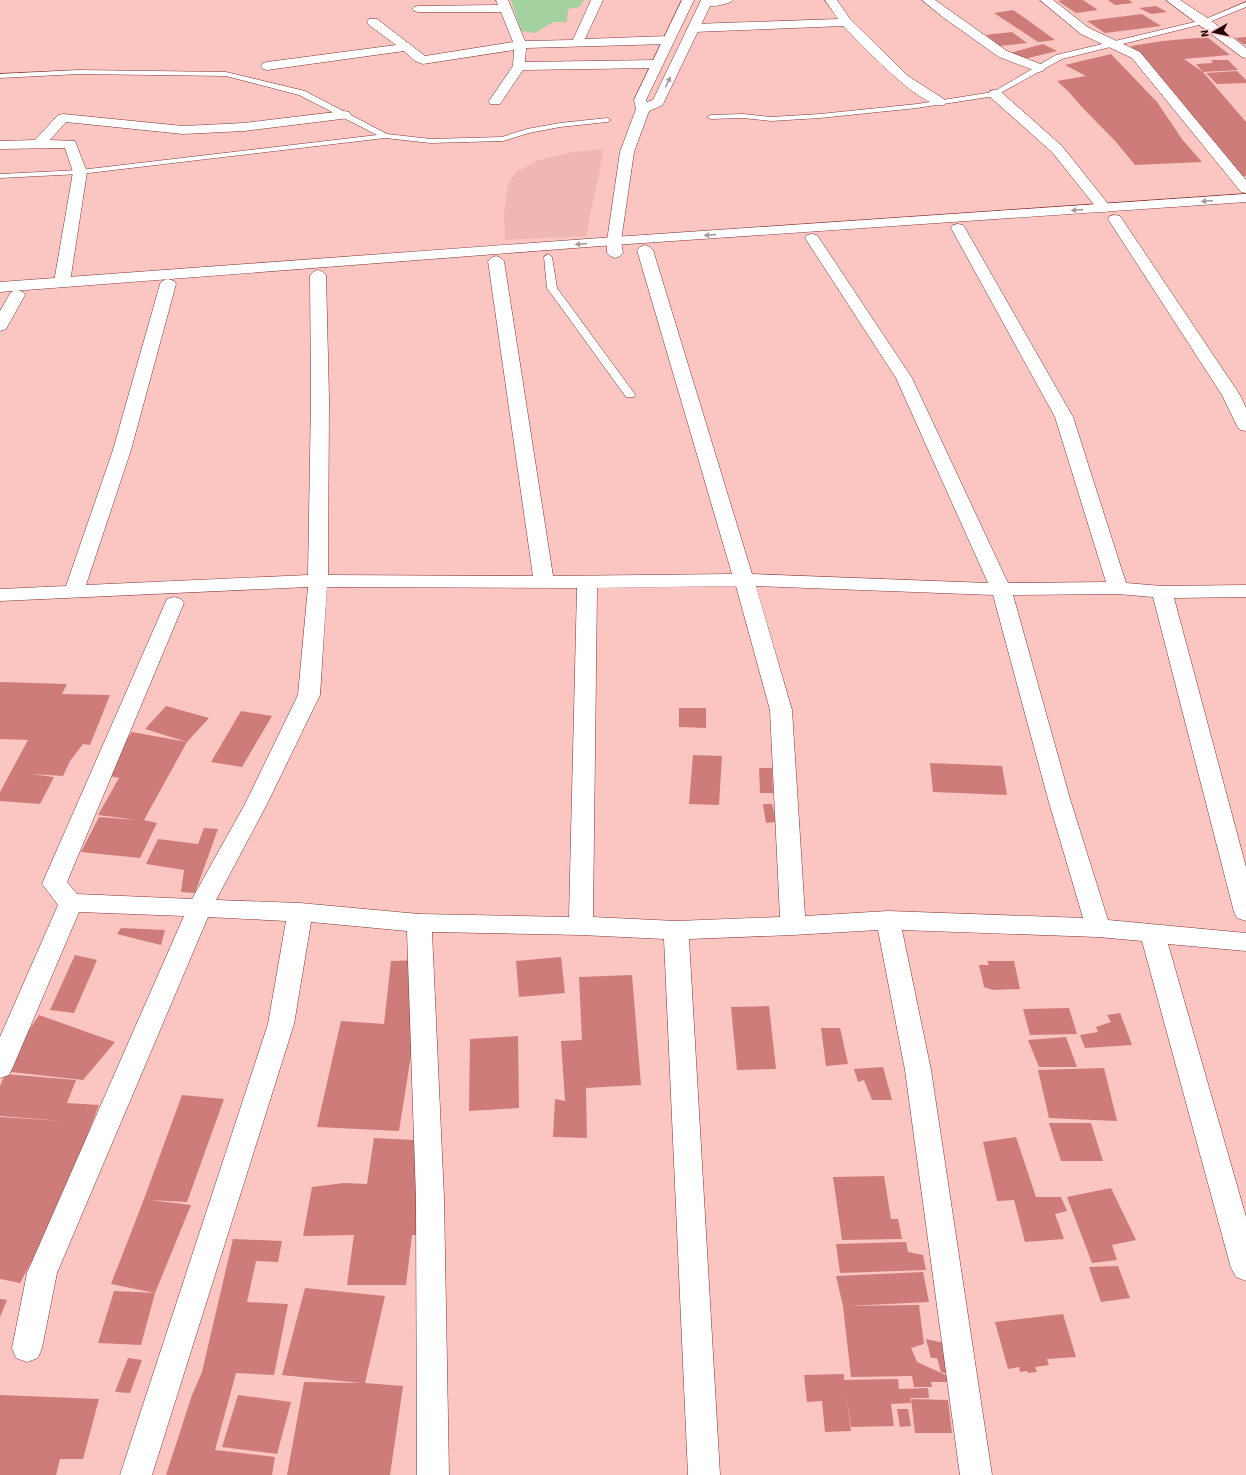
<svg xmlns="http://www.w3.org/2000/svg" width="1246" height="1475" viewBox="0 0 1246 1475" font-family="'Source Sans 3',sans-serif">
<rect width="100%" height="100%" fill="#fbc6c2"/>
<path fill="#efb6b2" d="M604 149 586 236 505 240 504 211 508 185 516 172 539 160 573 152Z"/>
<path fill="#a3d2a0" d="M511 0H584L579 7 568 9 567 22H553L535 33 521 31Z"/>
<path fill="#ce7c79" d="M1063 0H1083L1098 10 1076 13 1058 1Z
M1108 0H1129L1133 3 1115 5Z
M1156 6 1167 12 1151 14 1139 8Z
M1013 10 1029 21 1055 40 1038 42 994 13Z
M1142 14 1161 26 1105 33 1087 21Z
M1012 32 1027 43 1000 46 986 35Z
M1207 37 1230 55 1184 59 1203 72 1196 64 1213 63 1211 60H1228L1238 70 1203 72 1246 122V176H1240L1131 46 1163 41Z
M1246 37V44H1243L1235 38Z
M1043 44 1057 51 1024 59 1010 53Z
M1111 54 1157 102 1182 139 1202 162 1135 165 1116 142 1080 105 1069 92 1057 81 1086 76 1065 65Z
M1237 71 1246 80V83L1217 84 1206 73Z
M0 682 67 684 62 694 110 695 90 745 83 744 70 761 63 776 31 774 54 777 40 804 0 801V792L28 740 0 739Z
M166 706 209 718 187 742 145 729Z
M679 708H706V728L679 727Z
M241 711 272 716 242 767 211 762Z
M132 732 187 742 144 820 157 823 140 858 81 852 99 817 137 820 98 815 119 778 101 774Z
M693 755 722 756 719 805 689 804Z
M930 763 1002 766 1007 795 933 792Z
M759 768H772L773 793H760Z
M763 804H772L776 822 766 823Z
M204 828 218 829 195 893 181 892 184 870 146 864 158 839 198 844Z
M121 928 165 930 161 945 117 934Z
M75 955 97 960 74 1013 50 1010Z
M561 957 565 993 519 997 516 961Z
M422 960 416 1024 399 1131 317 1127 341 1021 384 1024 391 961Z
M987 961H1014L1020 989 993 990 984 987 979 965H989Z
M632 975 641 1085 586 1088 587 1138 553 1137 555 1099 565 1101 561 1041 582 1040 579 977Z
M769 1006 776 1069 737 1070 731 1007Z
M1069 1008 1077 1034 1030 1035 1023 1009Z
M1120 1013 1132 1045 1085 1048 1080 1035 1098 1032 1096 1027 1111 1022 1107 1015Z
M39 1015 115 1042 83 1080 2 1071Z
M821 1028H840L848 1064 826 1066Z
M518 1036 519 1108 469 1111 470 1039Z
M1066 1037 1077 1067H1039L1028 1040Z
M883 1067 892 1100H872L864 1080 858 1082 854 1069Z
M1104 1068 1117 1121 1049 1118 1038 1070Z
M5 1074 76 1080 67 1103 99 1105 55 1219 20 1283 0 1279V1117L63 1121 0 1116V1086Z
M182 1095 224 1099 187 1202 150 1200 191 1205 155 1293 111 1284 144 1199Z
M1049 1123H1091L1103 1161H1061Z
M1016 1137 1036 1197H1061L1067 1211 1055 1214 1064 1239 1025 1242 1014 1200 997 1201 983 1142Z
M374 1138 414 1140 419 1235H412L406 1285H347L354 1235 303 1236 312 1187 344 1183 367 1184Z
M884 1176 891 1219H898L902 1239 842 1240 833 1177Z
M1111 1188 1136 1240 1112 1245 1117 1260 1092 1263 1067 1197Z
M233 1239 282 1241 278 1262 256 1261 247 1302 288 1304 274 1375 236 1373 215 1450 275 1457 272 1475H166L192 1395 202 1372Z
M906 1242 908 1252 923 1255 926 1270 840 1273 836 1244Z
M1118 1266 1130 1298 1101 1302 1089 1267Z
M923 1272 929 1302 847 1306 919 1305 924 1344 911 1348 917 1362 948 1376V1382H931L932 1387H914L912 1376 851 1377 843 1306 836 1276Z
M305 1288 385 1296 365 1383 403 1386 390 1475H287L304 1382 361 1383 282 1375Z
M114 1291 155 1293 141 1345 98 1343Z
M0 1299 7 1300 0 1317Z
M1063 1314 1076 1357 1047 1359 1049 1365 1035 1367 1037 1372 1028 1373 1027 1371 1020 1372 1019 1367 1008 1369 995 1322Z
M926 1339 944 1343 951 1375 941 1372 937 1358H931Z
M128 1358 142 1360 130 1393 115 1392Z
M844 1374V1380L898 1379 899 1389 928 1388 929 1398H910L911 1403 891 1404 894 1426 851 1427 846 1392 851 1431 825 1432 822 1401 807 1402 804 1375Z
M0 1395 99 1399 83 1459H60L56 1475H0Z
M238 1395 291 1402 277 1454 222 1447Z
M911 1399 948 1400 952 1433H915Z
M897 1409H908L911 1426 900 1427Z"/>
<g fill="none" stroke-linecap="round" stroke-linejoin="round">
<g stroke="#7e3534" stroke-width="1">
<path id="service" d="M1246 2V7L1207 23 1062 59 995 96 917 108 820 118 771 121 743 118 711 119 707 117 711 115 743 114 771 117 820 114 917 104 993 92 1056 55 1203 20Z
M79 70 226 72 305 91 387 134 431 139 502 137 527 129 560 123 607 118 611 120 607 122 560 127 529 133 503 141 431 143 385 138 80 174 0 178V174L80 170 377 135 299 95 226 76 79 74 0 78V74Z
M548 254 552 257 557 288 634 393 635 395 634 397H626L547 288 544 257Z"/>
</g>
<g stroke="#7e3534" stroke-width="1">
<path id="minor" d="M496 0H508L525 41 573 40 591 0H603L585 39 668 36 672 37 674 40 672 43 668 44 526 48 525 62 656 60 660 61 662 64 660 67 656 68 523 70 500 104H490L489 101 513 66 514 50 423 64 415 61 404 51 267 70 263 69 261 66 263 63 267 62 396 45 369 25 367 22 369 19H377L425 56 513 42 501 12H418L414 11 412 9 414 7 418 6 498 5Z
M704 0H733L731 2C722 5 711 8 702 5L700 3Z
M825 0H837L850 19 908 76 944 99 945 102 944 105C922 110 859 42 843 26L694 32 690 31 688 28 690 25 694 24 838 19Z
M922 0H935L1007 51 1043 65 1045 68 1043 71 1039 72 999 57 944 18Z
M1040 0H1053L1089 28 1140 52 1246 180V193L1241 192 1132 58 1081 34Z
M1166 0H1180L1209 19 1246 48V58L1242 57Z
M995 90 1000 91 1062 146 1109 205 1111 208 1109 211 1104 212 1099 211 1052 152 990 97 989 94 990 91Z
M344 111 349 112 351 115 349 118 244 131 183 134 66 122 50 140 75 141 87 172 70 282 67 285 62 287 57 285 54 282 73 172 65 148 0 149V141L35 140 58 115 63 114 183 126 244 123Z
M1115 215 1120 216 1240 395 1246 408V431L1240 430 1237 426 1222 395 1108 219 1110 216Z
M958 224 963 225 965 228 1073 417 1126 583 1162 586 1246 585V597L1174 598 1246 867V921L1237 918 1234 912 1153 597 1118 594 1013 595 1070 799 1108 920 1246 933V951L1168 944 1246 1217V1281L1236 1277 1231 1268 1142 941 1098 937 902 930 931 1070 992 1475H960L905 1070 878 930 793 935 689 939 720 1475H688L664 939 581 935 432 932 444 1198 449 1475H417L416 1198 407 931 311 922 294 1024 152 1475H120L268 1024 286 921 208 917 57 1273 42 1348 38 1358 27 1362 16 1358 12 1348 27 1273 184 916 79 912 13 1067 9 1075 0 1078V1037L58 905 42 884 167 599 174 597 181 599 184 603 67 882 77 894 192 899 245 804 298 695 308 587 0 601V589L66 586 113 450 160 284 162 281 168 279 174 281 176 284 131 450 86 585 308 575 311 399 310 275 313 272 318 270 323 272 326 275 329 399 328 575 533 576 488 261 491 258 496 256 501 258 504 261 553 576 732 574 637 250 640 247 645 245 650 247 653 250 752 574 988 583 896 378 805 238 807 235 812 234 817 235 912 378 1008 583 1106 582 1055 417 951 228 953 225ZM736 586 770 710 780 917 676 921 593 917 597 588ZM756 586 993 595 1048 799 1083 918 888 911 805 916 792 710ZM327 587 577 588 569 917 419 914 300 903 216 900 267 804 320 695Z
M17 290 23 292 25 295 6 329 0 331V311L11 292Z"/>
</g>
<g stroke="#7e3534" stroke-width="1">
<path id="secondary" d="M682 0H694L646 100 647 102 653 100 701 0H713L664 102 663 105 649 111 634 152 621 241 623 253 620 256 615 258 610 256 607 253V241L620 152 636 109 634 100Z"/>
</g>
<g stroke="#7e3534" stroke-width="1">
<path id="primary" d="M1246 194V202L614 245 0 292V282L614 237Z"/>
</g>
<use href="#service" fill="#fff" fill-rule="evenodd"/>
<use href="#minor" fill="#fff" fill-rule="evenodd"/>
<use href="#secondary" fill="#fff" fill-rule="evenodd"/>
<use href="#primary" fill="#fff" fill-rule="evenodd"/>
</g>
<defs><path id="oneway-solid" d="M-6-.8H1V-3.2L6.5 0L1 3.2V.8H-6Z"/></defs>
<g fill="#a79b9b">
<use href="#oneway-solid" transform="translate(668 82) rotate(-64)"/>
<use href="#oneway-solid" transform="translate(1207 201) rotate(176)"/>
<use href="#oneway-solid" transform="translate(1077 210) rotate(176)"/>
<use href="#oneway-solid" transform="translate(710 235) rotate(176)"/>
<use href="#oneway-solid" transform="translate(581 244) rotate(175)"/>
</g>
<g transform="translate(1214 32) rotate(261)" stroke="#fbc6c2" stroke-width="3" paint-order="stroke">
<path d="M0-3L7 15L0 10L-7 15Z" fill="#230606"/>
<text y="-6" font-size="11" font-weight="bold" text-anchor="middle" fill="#230606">N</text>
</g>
</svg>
